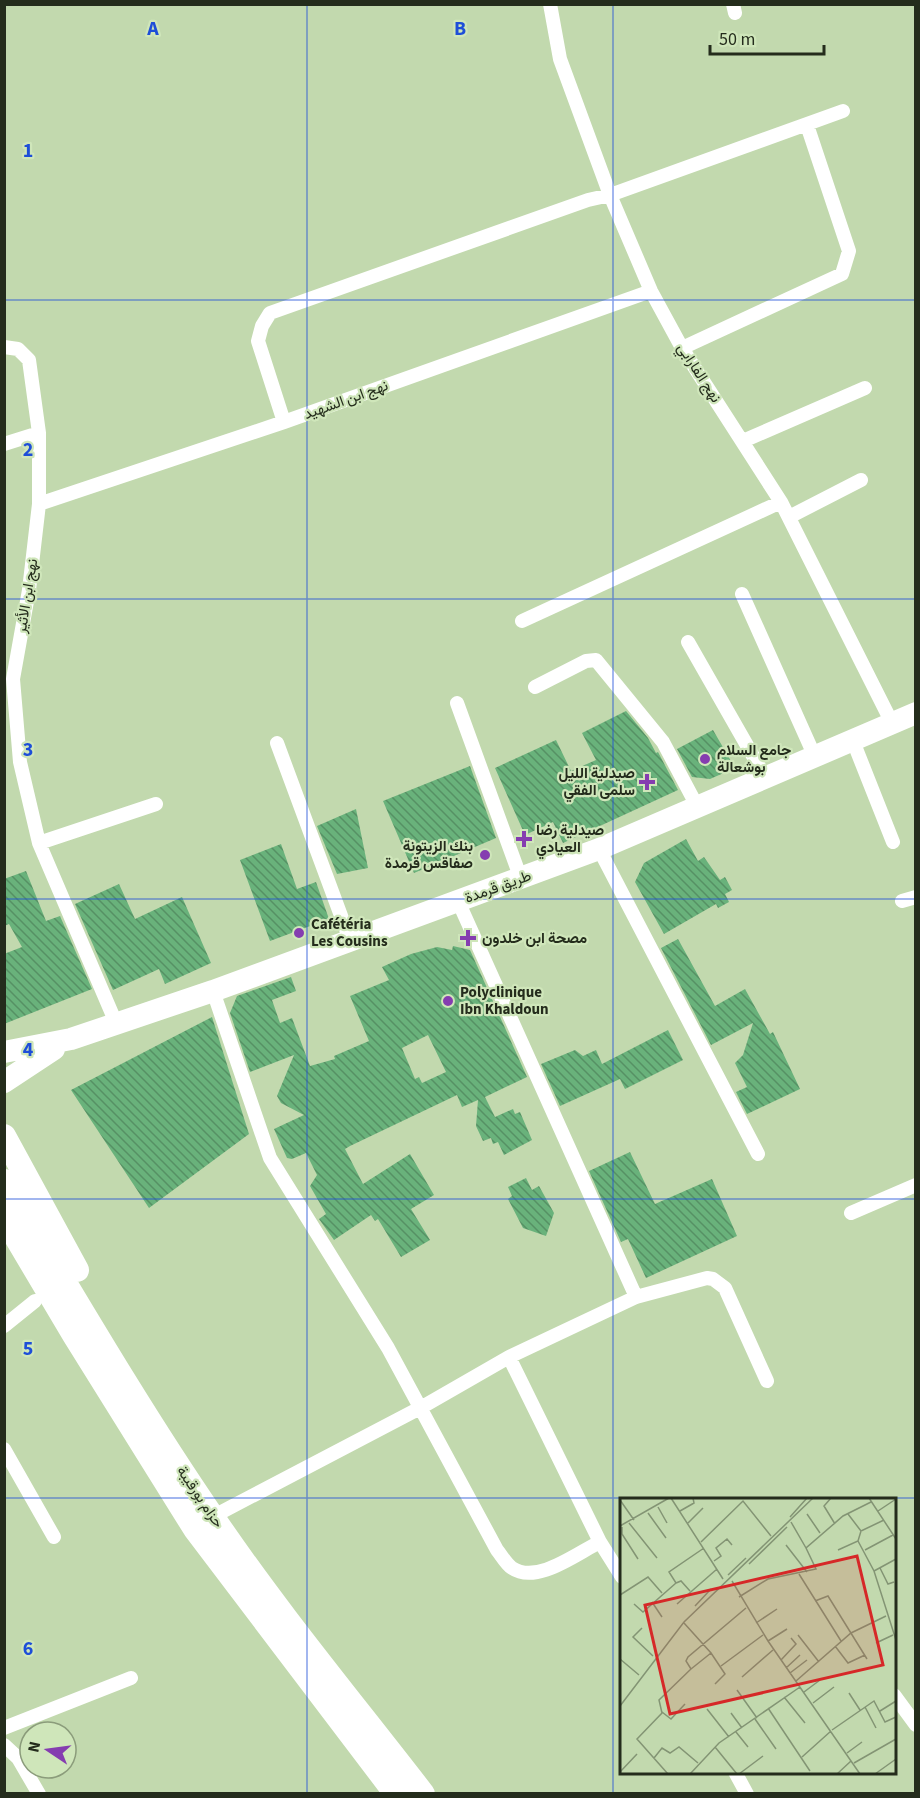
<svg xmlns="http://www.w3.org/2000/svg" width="920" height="1798" viewBox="0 0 920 1798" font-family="'Source Sans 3',Vazirmatn,sans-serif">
<defs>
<pattern id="building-back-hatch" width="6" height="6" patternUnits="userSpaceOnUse" patternTransform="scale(1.5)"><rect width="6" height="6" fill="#69b27b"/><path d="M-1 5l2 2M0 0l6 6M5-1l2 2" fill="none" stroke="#569164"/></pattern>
</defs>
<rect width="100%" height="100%" fill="#c2d9ae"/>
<path fill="url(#building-back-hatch)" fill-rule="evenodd" d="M626 711 648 738 656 753 658 752 678 790 563 843 553 822 525 835 495 768 556 740 571 771 596 760 582 733Z
M713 730 735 768 710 779 692 777 677 749Z
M470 766 496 838 414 873 383 801Z
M356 809 368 868 337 874 317 826Z
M686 839 698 861 704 857 720 880 725 877 732 890 725 894 729 902 718 908 716 904 664 934 635 882 644 863Z
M281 844 297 889 316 882 329 919 270 941 240 860Z
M26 871 46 921 60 916 92 989 4 1024V954L22 947 9 924 4 926V879Z
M119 884 135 919 182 897 211 963 165 984 159 969 113 990 75 904Z
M678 939 715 1006 745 989 770 1034 773 1032 800 1089 747 1114 736 1092 747 1087 735 1063 743 1055 753 1023 711 1045 661 948Z
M453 946 470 950 527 1077 485 1097 495 1117 513 1109 515 1114 520 1112 532 1140 504 1155 498 1142 493 1144 491 1138 483 1141 476 1126 478 1100 462 1107 457 1095 350 1146 345 1149 363 1184 410 1154 434 1195 411 1209 430 1240 401 1257 378 1219 375 1221 371 1215 334 1240 319 1219 326 1214 310 1186 317 1175 306 1153 292 1159 287 1158 274 1129 304 1115 281 1103 277 1096 294 1055 250 1072 230 1013 237 996 291 977 296 991 272 1000 280 1023 292 1018 310 1066 335 1059 334 1056 369 1041 350 996 389 980 382 967 411 954 437 947 452 950ZM428 1035 446 1072 422 1083 419 1077 415 1079 402 1048Z
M212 1017 249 1134 149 1208 71 1090Z
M668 1030 683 1060 625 1089 620 1079 560 1106 541 1064 575 1050 583 1056 596 1050 602 1064Z
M630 1152 655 1204 712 1179 737 1236 646 1278 628 1239 621 1242 589 1171Z
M526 1178 532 1190 539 1186 554 1213 546 1236 523 1228 508 1199 512 1196 508 1187Z"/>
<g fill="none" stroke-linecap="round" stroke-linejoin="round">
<path stroke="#fff" stroke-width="14" d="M550 4 560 59 610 195 651 291 682 348 781 502 892 723
M733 4 735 13
M4 347 18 349 29 360 39 433V504L29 590 13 679 20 762 39 843 116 1023
M682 348 842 274 849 251 807 125
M284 422 258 341 262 326 270 313 588 200 610 195 843 111
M743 441 865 388
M4 444 39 433
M39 504 284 422 651 291
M789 517 861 480
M742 594 815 757
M522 621 781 502
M688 642 765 777
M535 687 586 661 596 660 663 742 697 806
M457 703 521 879
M853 741 893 842
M277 743 350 940
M39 843 156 804
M599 849 758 1154
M458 901 636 1297
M902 901 916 897
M213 991 270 1158 388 1348 497 1550C502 1556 506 1564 512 1568 537 1585 577 1553 600 1542L622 1577
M851 1213 916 1185
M4 1326 35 1301
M509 1357 636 1297 707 1278 713 1279 725 1288 767 1381
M4 1449 54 1537
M212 1517 422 1407 509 1357 600 1542
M894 1695 916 1725
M4 1728 131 1678
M4 1745 18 1758 39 1794
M735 1772 747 1794"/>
<path stroke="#fff" stroke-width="22" d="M4 1052 71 1039 213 991 599 849 916 713
M4 1082 54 1049"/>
<path stroke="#fff" stroke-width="24" d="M4 1136 77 1270
M4 1181C72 1294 138 1408 212 1516 277 1612 352 1702 423 1794
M4 1217 74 1335 195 1529 396 1794"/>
</g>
<path fill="none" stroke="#1d4ed8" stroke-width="1.5" stroke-opacity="0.55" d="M307 4V1794M613 4V1794M4 300H916M4 599H916M4 899H916M4 1199H916M4 1498H916"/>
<g fill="#853db0" stroke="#cfe6ba" stroke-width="2">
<circle cx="705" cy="759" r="6"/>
<path d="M644 773h6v6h6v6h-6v6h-6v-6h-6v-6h6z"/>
<path d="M521 830h6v6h6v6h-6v6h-6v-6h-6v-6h6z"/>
<circle cx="485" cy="855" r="6"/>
<circle cx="299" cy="933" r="6"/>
<path d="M465 929h6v6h6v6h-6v6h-6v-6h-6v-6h6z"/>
<circle cx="448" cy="1001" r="6"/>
</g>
<g text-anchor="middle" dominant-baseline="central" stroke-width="4.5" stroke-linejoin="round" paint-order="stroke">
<g font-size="15" fill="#242c1c" stroke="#cfe6ba">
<text transform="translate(699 373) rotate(57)">نهج الفارابي</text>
<text transform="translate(346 400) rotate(-20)">نهج ابن الشهيد</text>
<text transform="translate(27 596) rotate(-81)">نهج ابن الأثير</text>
<text transform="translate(498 887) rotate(-20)">طريق قرمدة</text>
<text transform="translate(200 1497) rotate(56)">حزام بورقيبة</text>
</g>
<g font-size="15" font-weight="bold" fill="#242c1c" stroke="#cfe6ba" text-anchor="start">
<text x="717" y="750">جامع السلام<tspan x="717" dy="17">بوشعالة</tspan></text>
<text x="635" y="773" text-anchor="end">صيدلية الليل<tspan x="635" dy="17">سلمى الفقي</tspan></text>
<text x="536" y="830">صيدلية رضا<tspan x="536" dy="17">العيادي</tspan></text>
<text x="473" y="846" text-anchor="end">بنك الزيتونة<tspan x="473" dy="17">صفاقس قرمدة</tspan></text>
<text x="311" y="924">Cafétéria<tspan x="311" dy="17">Les Cousins</tspan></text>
<text x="482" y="938">مصحة ابن خلدون</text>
<text x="460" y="992">Polyclinique<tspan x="460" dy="17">Ibn Khaldoun</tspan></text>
</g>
</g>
<g transform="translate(620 1498)">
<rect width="276" height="276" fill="#c2d9ae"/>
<path fill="none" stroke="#839474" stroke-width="1.5" d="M51 0 103 81M211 0 204 8 215 26M249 0 276 41M0 2 14 22M38 9 47 25M60 13 74 5 73 0M258 13 276 1M28 15 46 40M187 16 200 35M228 16 241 33 264 22M170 19 187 0M171 24 186 50M9 25 37 60M68 25 83 10M0 28 49 0M2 29V36L18 61M238 43 254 73 276 142M81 44 123 3 151 38M166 47 187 74M218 52 238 43 241 33M245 52 273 37M94 63 101 58 96 50 107 41 112 47M129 66 167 29M260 70 268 86 274 84M254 73 276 61M179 76 221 143M108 77 126 60M112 83 148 143 240 276M70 93 61 83 56 85 49 74 84 50M0 97 28 79 42 95M119 99 148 81 196 71 186 50 223 18 251 4M195 103 208 98 247 161M32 104 42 119M14 106 23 114 56 85M57 106 97 71M75 108 91 91M64 125 91 155 71 171M136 125 157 111M22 130 13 139 33 158M178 137 199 164M148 143 167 131M256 145 273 137M215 148 228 165 245 157M91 155 105 176 95 186M0 161 19 177M161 162 176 146 171 140M101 168 143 137M166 170 180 157M170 175 187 162M122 179 153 152M176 183 231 135 266 118M117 192 137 220M184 194 200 182M229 195 240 212M164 199 185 225M193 205 214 189M0 208 64 124 193 0M245 209 256 230M148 210 190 273M87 211 109 239M260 213 276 203M42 214 51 221 65 206M111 215 122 230M135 221 156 251M212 232 254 203 265 224 276 219M116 234 128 249M95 249 117 276M227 255 242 244M182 259 211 233M34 260 42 250 50 255 59 249 78 265M234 265 276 241M0 274 17 256M48 276 17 241 42 215 39 202 71 171 66 163 68 159 126 110M70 276 99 245 180 189M119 276 143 258M217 276 231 263M255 276 276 261"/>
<path fill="#d62828" fill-opacity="0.15" stroke="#d62828" stroke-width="3" d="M237 58 263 167 50 216 25 107Z"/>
<rect width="276" height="276" fill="none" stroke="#242c1c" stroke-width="3"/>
</g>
<g font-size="20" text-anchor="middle" font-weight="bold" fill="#1d4ed8" stroke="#cfe6ba" stroke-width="4.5" stroke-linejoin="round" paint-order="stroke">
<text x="153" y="35">A</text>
<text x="460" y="35">B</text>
<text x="28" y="157">1</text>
<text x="28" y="456">2</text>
<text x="28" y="756">3</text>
<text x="28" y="1056">4</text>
<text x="28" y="1355">5</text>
<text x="28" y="1655">6</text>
</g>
<rect width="920" height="1798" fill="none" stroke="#242c1c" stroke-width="12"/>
<g transform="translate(48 1750) rotate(283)"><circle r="28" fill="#cfe6ba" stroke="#8b9c7b" stroke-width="1.5"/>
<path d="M0-4.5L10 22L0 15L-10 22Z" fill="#853db0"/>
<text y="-9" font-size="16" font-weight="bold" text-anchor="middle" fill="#242c1c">N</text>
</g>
<path d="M710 45v9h114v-9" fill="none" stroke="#242c1c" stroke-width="3"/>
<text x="719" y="45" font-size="18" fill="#242c1c" stroke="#cfe6ba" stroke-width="4.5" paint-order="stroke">50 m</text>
</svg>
